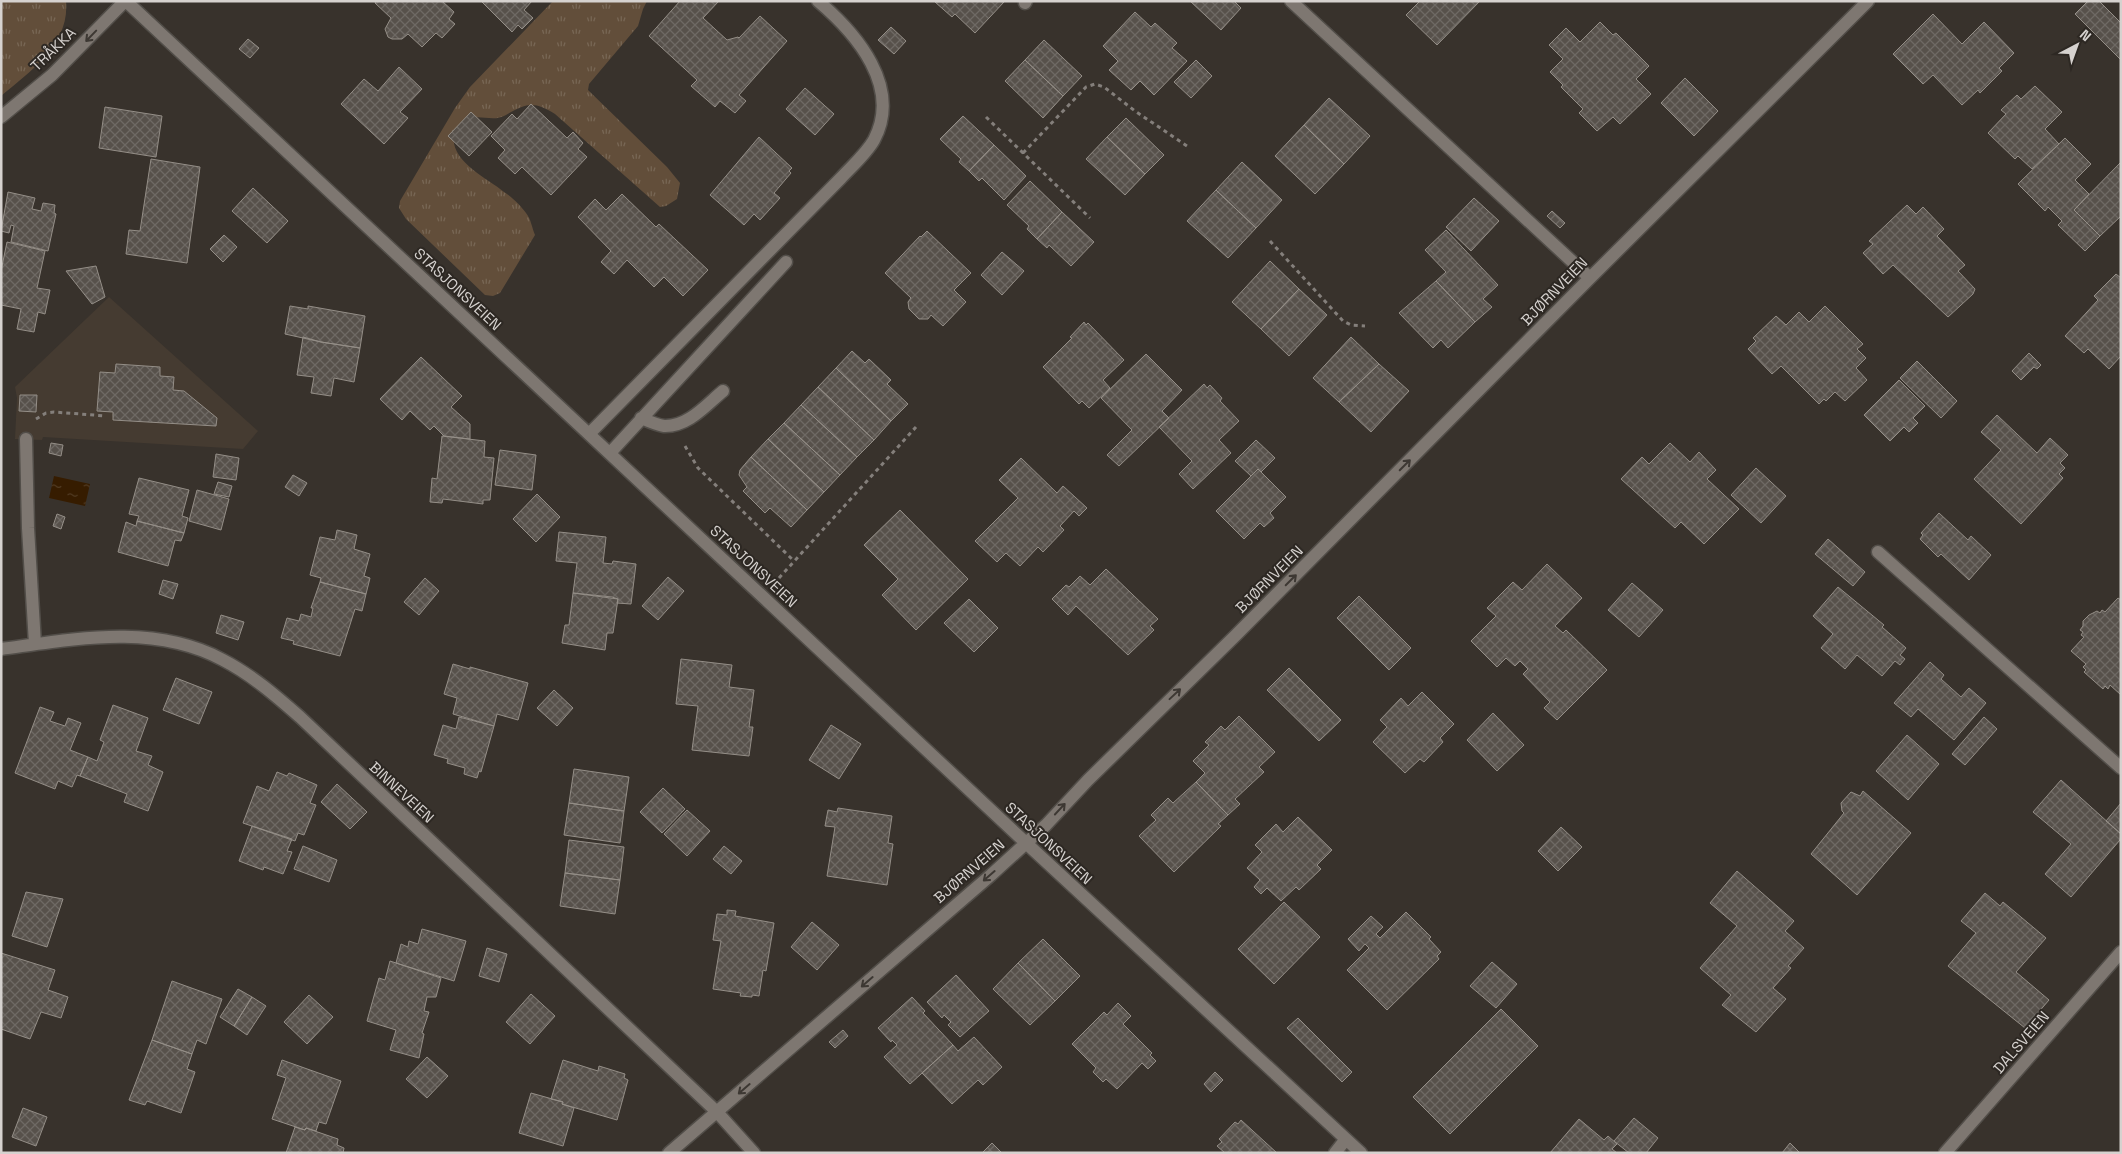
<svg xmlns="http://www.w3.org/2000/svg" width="2122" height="1154" viewBox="0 0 2122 1154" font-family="'Space Grotesk',sans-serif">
<defs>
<pattern id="grass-tufts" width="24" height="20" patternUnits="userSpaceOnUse" patternTransform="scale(1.25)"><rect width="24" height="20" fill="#624e3a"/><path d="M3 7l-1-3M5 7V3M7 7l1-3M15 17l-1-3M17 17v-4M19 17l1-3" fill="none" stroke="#786755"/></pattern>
<pattern id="water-ripples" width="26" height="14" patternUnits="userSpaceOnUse" patternTransform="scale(1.25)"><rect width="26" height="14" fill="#361c00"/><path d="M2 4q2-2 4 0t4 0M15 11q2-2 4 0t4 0" fill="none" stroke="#523c24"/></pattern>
<pattern id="building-cross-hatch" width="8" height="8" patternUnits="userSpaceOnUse" patternTransform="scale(1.25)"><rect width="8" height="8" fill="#57514b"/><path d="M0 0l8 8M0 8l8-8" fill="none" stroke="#6e6964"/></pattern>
</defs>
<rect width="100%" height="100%" fill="#38322c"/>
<path fill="#453b31" d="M109 297 258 431 243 449 43 437 42 440 15 439 17 398 15 387Z"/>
<path fill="url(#grass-tufts)" d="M1 1H66C70 44 31 71 1 96Z
M553 1H647L643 9 638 26 589 84 588 90 667 167 680 183 677 199 666 206 660 207 555 114C534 101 527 103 506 115 493 123 479 113 465 120 460 122 455 129 454 134 449 161 487 178 504 192 512 197 521 206 526 213 531 219 532 228 535 235L500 293 493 296 485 295 406 219 399 208 400 201 455 108 470 87Z"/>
<path fill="url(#water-ripples)" d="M54 476 90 484 85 506 49 498Z"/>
<path fill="url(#building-cross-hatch)" stroke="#948e87" d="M376 1H442L454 12 449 19 455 24 442 38 436 33 422 47 408 34 402 39H392L388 37 385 29 391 18 375 3Z
M481 1H532L524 10 533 18 522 29 518 25 512 32Z
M680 1H719L703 18 727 40 738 37 739 38 760 16 787 41 739 95 746 101 735 113 720 101 715 107 691 86 697 80 649 36Z
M1003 1 1004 2 975 33 955 14 952 17 935 2Z
M1190 1H1234L1241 8 1221 30Z
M1420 1H1480L1437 45 1406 15Z
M2088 1H2099L2121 23V60L2075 14Z
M1135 12 1151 27 1155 23 1177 43 1172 48 1187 61 1154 95 1140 81 1131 90 1109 70 1118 61 1103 46Z
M1933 14 1962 44 1984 22 2014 53 1999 68 2002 71 1980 93 1978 90 1962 105 1933 75 1923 84 1893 54Z
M1600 22 1613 35 1616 33 1649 66 1636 79 1651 94 1620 124 1613 117 1597 131 1579 113 1583 109 1561 87 1563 85 1550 72 1563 59 1549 45 1566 28 1580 42Z
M891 27 906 41 894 54 878 40Z
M248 39 259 48 250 58 239 49Z
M1044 40 1082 76 1063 96 1025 60Z
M1025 60 1063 96 1043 118 1005 81Z
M1196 60 1212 76 1191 98 1174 82Z
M399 67 422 89 400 112 408 118 384 144 341 104 364 79 378 91Z
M1685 78 1718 111 1694 136 1661 103Z
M2035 86 2062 112 2045 129 2059 144 2032 169 2018 156 2015 159 1988 133 2006 114 2001 110 2017 95 2021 99Z
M805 88 834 114 815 135 786 109Z
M1329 98 1370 136 1344 164 1304 125Z
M531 104 567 138 573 132 583 143 578 149 587 157 551 195 522 167 515 174 498 158 505 150 491 136 512 114 517 119Z
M105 107 162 116 156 157 99 148Z
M471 112 492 132 469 156 448 136Z
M963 116 994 145 969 171 959 162 961 159 940 139Z
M1126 118 1164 155 1145 174 1107 137Z
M1304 125 1344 164 1315 194 1275 156Z
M759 137 792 168 789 171 791 173 774 193 780 198 760 220 754 214 744 225 710 195Z
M1107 137 1145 174 1125 195 1086 159Z
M2065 138 2091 164 2075 180 2089 194 2074 210 2100 236 2085 251 2058 225 2062 221 2048 207 2045 211 2018 184Z
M994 145 1026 176 1004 200 982 178 979 181 969 171Z
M151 159 200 167 187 263 126 254 129 230 140 231Z
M1242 162 1282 200 1256 228 1216 190Z
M2121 162V216L2100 236 2074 210Z
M1030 181 1062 212 1037 239 1027 229 1029 226 1007 205Z
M253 188 288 221 267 243 232 211Z
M1216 190 1256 228 1228 258 1187 221Z
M8 192 35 198 32 209 41 211 43 203 55 205 54 213 56 214 48 251 11 242 14 226 11 225 9 233 1 231Z
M622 194 656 227 659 224 708 270 683 296 664 277 654 287 627 260 614 274 601 262 611 251 578 217 595 199 606 210Z
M1474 198 1499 221 1471 251 1446 227Z
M1907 205 1916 214 1923 207 1944 229 1937 236 1965 265 1958 271 1975 289 1973 294 1948 317 1893 265 1883 274 1863 253 1873 244 1869 241Z
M1552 211 1565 223 1560 228 1547 216Z
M1062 212 1094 242 1071 266 1049 245 1047 248 1037 239Z
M1446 230 1498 285 1483 299 1492 307 1475 322 1436 281 1446 272 1425 250Z
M927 231 971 273 954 290 966 302 943 326 931 315 928 319H919L909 309 908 302 911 298 885 273 920 236 921 237Z
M224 235 237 247 223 262 210 249Z
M7 242 45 251 37 288 50 290 45 314 38 312 34 332 17 329 21 309 1 305V271Z
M1002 252 1024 271 1002 295 981 275Z
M1270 261 1299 289 1261 329 1232 302Z
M96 266 105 297 92 304 66 271Z
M2116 274 2121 278V356L2109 369 2088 349 2084 353 2065 336 2098 300 2094 296Z
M1436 281 1475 322 1448 348 1441 340 1433 348 1399 313Z
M1299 289 1327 315 1289 356 1261 329Z
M290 306 308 309V306L365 316 360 348 321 342 285 334Z
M1825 306 1863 344 1857 349 1866 358 1856 368 1867 380 1845 401 1835 392 1826 401 1824 399 1819 404 1781 366 1772 374 1748 349 1756 341 1753 338 1776 316 1786 325 1799 312 1809 322Z
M1084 322 1086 325 1088 323 1124 360 1103 380 1110 388 1089 408 1082 401 1079 404 1043 367 1072 338 1070 337Z
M303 337 321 342 360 348 354 382 334 378 331 396 311 393 314 377 297 375Z
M1351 337 1379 364 1339 402 1313 378Z
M852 351 865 363 869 359 891 380 887 384 908 404 891 421 836 368Z
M2029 353 2041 365 2037 369 2034 367 2021 380 2012 371Z
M1146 354 1182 390 1162 411 1169 418 1119 466 1107 455 1132 430 1101 398Z
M421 357 462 396 451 407 470 424V439L444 436 434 426 430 430 410 411 402 420 380 399Z
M1917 361 1957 401 1941 418 1900 378Z
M116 364 160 367V376L174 377 173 390 184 391 217 418 216 426 113 420V412L97 411 100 372 115 373Z
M1379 364 1409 391 1371 432 1339 402Z
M836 368 891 421 874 440 818 387Z
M1899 380 1925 406 1913 418 1918 423 1909 432 1904 427 1890 441 1864 415Z
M1204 384 1207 388 1210 385 1222 398 1220 401 1239 421 1219 440 1231 453 1193 489 1179 474 1192 461 1159 427Z
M818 387 874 440 857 457 801 405Z
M20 395H37L36 412 19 411Z
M801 405 857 457 840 475 784 423Z
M1997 415 2037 453 2050 438 2068 455 2060 463 2065 468 2059 474 2063 478 2021 524 1974 479 2001 450 1981 432Z
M784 423 840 475 824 492 768 439Z
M442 436 485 441 484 457 494 458 490 500H483V504L443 499 442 503 430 502 432 478 437 479Z
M768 439 824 492 807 510 751 457Z
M1256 440 1275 458 1261 472 1258 469 1251 476 1235 461Z
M51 443 63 445 61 456 49 453Z
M1670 443 1690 462 1699 452 1716 470 1707 479 1739 509 1704 544 1681 522 1675 528 1621 479 1642 457 1649 464Z
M500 450 536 455 532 490 495 485Z
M216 454 239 458 236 480 213 477Z
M751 457 807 510 791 527 770 508 765 513 743 491 747 487 739 475 740 470Z
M1021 458 1057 493 1063 486 1087 508 1079 516 1074 511 1060 526 1064 530 1043 552 1038 547 1020 566 1006 553 997 562 975 541 1018 498 999 480Z
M1756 468 1786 496 1761 523 1731 495Z
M1258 469 1286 497 1270 513 1274 518 1264 527 1260 523 1244 539 1216 511Z
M293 475 307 483 299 496 285 487Z
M139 478 189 490 182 516 188 518 184 533 137 521 139 516 129 514Z
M218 482 232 486 229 497 214 494Z
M197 490 229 499 221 530 189 521Z
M537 494 560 517 536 542 513 519Z
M900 510 968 579 916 630 882 595 898 579 864 545Z
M1939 513 1968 540 1971 536 1991 555 1969 580 1941 554 1938 557 1920 539 1923 535 1921 533Z
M57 514 65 517 61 529 53 526Z
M137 521 184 533 181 541 175 540 168 566 118 552 126 522 136 526Z
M337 530 357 535 354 549 370 554 364 576 370 578 366 594 320 582 321 578 310 575 320 537 335 540Z
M559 532 606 537 603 563 612 564 613 561 636 564 631 604 617 603 618 599 612 597 573 593 577 563 556 561Z
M1828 539 1865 572 1853 586 1815 554Z
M1547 564 1582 598 1555 626 1563 633 1566 630 1607 670 1557 720 1544 708 1550 702 1523 674 1528 669 1520 661 1515 666 1506 658 1497 667 1471 641 1496 616 1487 608 1513 582 1522 590Z
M1106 569 1158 619 1150 626 1154 630 1128 655 1076 606 1068 615 1052 599 1066 585 1069 587 1080 576 1090 585Z
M668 577 684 591 658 620 642 606Z
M425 578 439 591 419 615 404 602Z
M163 580 178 584 173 599 159 594Z
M320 582 366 594 362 611 355 609 340 656 293 644 294 641 281 638 287 618 299 621 301 614 311 617 313 608H311Z
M1632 583 1663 610 1639 637 1608 610Z
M1838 587 1884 625 1882 627 1906 648 1900 655 1905 659 1900 665 1895 661 1882 676 1857 655 1845 669 1821 648 1833 634 1813 616Z
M573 593 618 599 613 633H607L605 650 562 643 565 625H569Z
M1359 596 1411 648 1389 670 1337 618Z
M2118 598 2121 600V695L2110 685 2108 689 2105 686 2103 689 2084 672 2086 670 2083 667 2086 664 2071 651 2084 637 2081 635 2083 632 2080 630 2083 626V621L2089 615 2097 611 2100 613 2102 610 2105 612Z
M969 599 998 628 974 652 944 623Z
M221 615 244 622 238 640 216 633Z
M681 659 732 665 729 687 754 690 749 727H753L749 756 692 750 698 706 676 704Z
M1930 662 1944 675 1941 679 1961 697 1969 688 1986 703 1954 740 1918 709 1911 717 1894 703Z
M453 664 470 669V667L528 683 518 720 497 714 494 726 453 714 457 698 444 694Z
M1289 668 1341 720 1319 741 1267 690Z
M176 678 212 692 199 724 163 710Z
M554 690 573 708 557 726 537 708Z
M1422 692 1454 724 1440 738 1443 742 1424 762 1420 759 1405 773 1373 742 1387 727 1380 720 1401 698 1408 706Z
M113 705 148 718 136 751 152 756 148 765 163 772 148 811 124 802 127 794 80 776 88 757 97 761 104 742 100 740Z
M40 707 54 712 50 721 65 726 68 718 81 723 70 750 88 757 80 776 77 775 72 787 58 781 55 789 15 773Z
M1493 713 1524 745 1497 771 1467 740Z
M1239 716 1275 752 1259 767 1264 772 1235 799 1240 804 1228 815 1196 782 1205 773 1193 761 1209 745 1205 742 1221 726 1225 730Z
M459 717 494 726 481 772 479 771 477 778 464 774 465 768 447 763 448 759 434 755 443 725 456 729Z
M1984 717 1997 729 1965 765 1952 754Z
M831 725 861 744 839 779 809 760Z
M1907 735 1939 764 1908 800 1876 771Z
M574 769 629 777 624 811 569 803Z
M277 772 287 776 289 773 317 785 310 803 316 805 304 835 298 833 295 841 243 823 257 786 269 791Z
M2061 780 2121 834 2120 840 2071 897 2045 874 2071 844 2033 812Z
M1196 782 1228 815 1218 824 1221 826 1174 872 1139 836 1156 820 1151 815 1168 798 1173 803Z
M337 784 367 812 350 829 321 802Z
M663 788 685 809 662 833 640 812Z
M1863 791 1911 833 1857 895 1811 854 1844 813 1842 811 1841 803 1851 792 1860 796Z
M569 803 624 811 620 843 564 835Z
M2121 803V834L2106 821Z
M838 808 892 816 888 843 893 844 887 885 827 876 835 827 825 826 828 810 837 812Z
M687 810 710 831 687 856 664 834Z
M1298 817 1332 850 1317 865 1321 869 1299 890 1296 887 1281 901 1267 888 1261 894 1254 887 1260 880 1247 868 1262 852 1255 845 1276 824 1283 832Z
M252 826 292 839 287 851 292 852 283 874 264 867 263 870 239 861Z
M1561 827 1582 847 1558 871 1538 851Z
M569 840 624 847 620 880 565 873Z
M303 846 337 860 329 882 294 869Z
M724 846 742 861 731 874 713 859Z
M1737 871 1794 921 1785 931 1804 948 1788 966 1791 968 1773 988 1786 999 1756 1032 1722 1005 1731 995 1700 968 1737 926 1710 903Z
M565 873 620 880 615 914 560 906Z
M26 892 63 899 47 947 12 936Z
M1985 893 2000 906 2003 902 2046 938 2016 972 2049 1000 2025 1028 1948 966 1976 933 1961 921Z
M1284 902 1320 937 1274 984 1238 949Z
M727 910 736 911 735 916 774 923 766 971 763 970 759 996 752 995V997L740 996 741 993 713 989 721 941 713 940 717 914 727 915Z
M1406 912 1431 937 1429 939 1441 952 1437 956 1439 959 1387 1010 1347 970 1369 948 1365 944 1359 951 1348 939 1371 916 1383 927 1376 934 1380 938Z
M812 922 839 945 817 970 791 947Z
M422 929 466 941 454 981 396 963 401 944 408 947 409 941 418 944Z
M1043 939 1080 976 1055 1001 1018 963Z
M487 948 507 954 499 982 479 976Z
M1 953 55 970 48 990 68 997 61 1018 41 1012 30 1039 1 1029Z
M390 961 441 978 436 997H427L424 1011 429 1012 422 1033 424 1034 419 1058 390 1050 396 1030 367 1021 379 978 385 980Z
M1492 962 1517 984 1496 1008 1470 986Z
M1018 963 1055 1001 1030 1025 993 989Z
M956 975 989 1011 960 1037 948 1025 951 1022 944 1015 942 1018 927 1002Z
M172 981 222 999 206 1044 197 1040 192 1054 152 1040Z
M238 989 252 997 234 1026 220 1017Z
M531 994 555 1016 530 1044 506 1022Z
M309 995 333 1017 307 1044 284 1022Z
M252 997 266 1006 247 1035 234 1026Z
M912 997 925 1011 923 1013 953 1045 910 1084 884 1057 897 1045 892 1040 891 1042 878 1028Z
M1118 1003 1131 1016 1123 1024 1152 1053 1150 1055 1156 1061 1148 1069 1142 1063 1117 1089 1106 1079 1103 1082 1093 1072 1096 1068 1072 1044 1104 1012 1107 1015Z
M1501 1009 1538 1046 1450 1134 1413 1097Z
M1298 1018 1352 1072 1342 1082 1287 1028Z
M843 1030 848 1036 835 1048 829 1042Z
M974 1037 1002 1067 983 1085 978 1080 952 1104 922 1073 953 1045 958 1051Z
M152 1040 192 1054 187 1069 195 1072 181 1113 147 1101 145 1105 129 1100Z
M427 1057 448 1076 427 1098 406 1079Z
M282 1060 341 1081 326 1124 319 1122 316 1131 306 1128 305 1130 272 1119 286 1078 277 1075Z
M563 1060 598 1071 599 1066 625 1074 624 1078 628 1080 617 1120 562 1104 563 1102 551 1099Z
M1215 1072 1223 1080 1211 1092 1204 1084Z
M531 1093 563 1102 562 1104 574 1108 563 1146 519 1133Z
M23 1108 47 1117 36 1146 12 1137Z
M1634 1118 1658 1138 1646 1153H1629L1614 1141Z
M1579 1119 1604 1140 1608 1136 1617 1144 1612 1149 1617 1153H1550Z
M1241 1120 1277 1153H1225L1217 1146 1222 1142 1219 1139 1235 1122 1238 1124Z
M295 1127 305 1130 306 1128 338 1139 337 1145 344 1148 343 1153H286Z
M992 1143 1002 1153H982Z
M1790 1143 1800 1153H1782Z"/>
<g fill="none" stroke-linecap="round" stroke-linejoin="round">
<g stroke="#524e49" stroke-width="15">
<path id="minor" d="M126 1 1026 843 1361 1153
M1291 1 1590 278
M1025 3 1026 1
M1 117 52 75 125 1
M641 418C648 421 657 425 664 426 688 427 706 405 723 391
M589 434 841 178C852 166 866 154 874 140 902 87 857 34 818 1
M26 439 28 528 35 644
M610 453 786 262
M1878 552 2121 768
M1 649C75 639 154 623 223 660 252 675 276 696 300 717L717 1112 754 1153
M669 1153 991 875 1046 825 1088 780 1235 636 1590 278 1868 1
M1335 1153 1346 1139
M1945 1153 2121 952"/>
</g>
<path stroke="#847f7b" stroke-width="3" stroke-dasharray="4 4" stroke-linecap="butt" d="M986 117 1090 218
M1023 153 1086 87 1095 84 1104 87 1135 111 1187 146
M1270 241 1343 321 1351 325 1365 326
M36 419 46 413 54 412 106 416
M685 446 698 468 794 561
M779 578 916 427"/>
<use href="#minor" stroke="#7e7771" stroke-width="12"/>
</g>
<defs><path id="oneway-shaft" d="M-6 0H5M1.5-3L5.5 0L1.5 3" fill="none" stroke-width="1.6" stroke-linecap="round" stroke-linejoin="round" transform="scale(1.25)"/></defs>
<g stroke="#3d3833">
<use href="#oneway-shaft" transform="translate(91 36) rotate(134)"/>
<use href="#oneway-shaft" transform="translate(1405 465) rotate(-45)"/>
<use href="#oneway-shaft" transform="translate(1291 580) rotate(-45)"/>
<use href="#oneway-shaft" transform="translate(1175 694) rotate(-43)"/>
<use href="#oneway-shaft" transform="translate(1060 809) rotate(-47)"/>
<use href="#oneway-shaft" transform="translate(989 876) rotate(139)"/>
<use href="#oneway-shaft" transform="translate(867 982) rotate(139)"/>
<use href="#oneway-shaft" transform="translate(744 1089) rotate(139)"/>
</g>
<g text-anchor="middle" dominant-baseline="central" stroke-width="4" stroke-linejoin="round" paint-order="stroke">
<g font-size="15" fill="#d6d2cf" stroke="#2d2823">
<text transform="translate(53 49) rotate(-44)">TRÅKKA</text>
<text transform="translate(458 289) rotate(43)">STASJONSVEIEN</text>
<text transform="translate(1554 291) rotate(-46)">BJØRNVEIEN</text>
<text transform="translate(754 566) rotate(43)">STASJONSVEIEN</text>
<text transform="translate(1269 579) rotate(-45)">BJØRNVEIEN</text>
<text transform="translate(402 792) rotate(43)">BINNEVEIEN</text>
<text transform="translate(1049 843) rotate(43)">STASJONSVEIEN</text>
<text transform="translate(969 871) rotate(-41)">BJØRNVEIEN</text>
<text transform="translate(2021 1042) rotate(-49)">DALSVEIEN</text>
</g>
</g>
<rect width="2122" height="1154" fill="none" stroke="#d6d2cf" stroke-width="5"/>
<g transform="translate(2077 45) rotate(41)" stroke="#2d2823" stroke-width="4" paint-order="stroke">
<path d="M0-4L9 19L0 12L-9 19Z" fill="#d6d2cf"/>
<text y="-8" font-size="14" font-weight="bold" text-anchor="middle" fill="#d6d2cf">N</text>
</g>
</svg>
